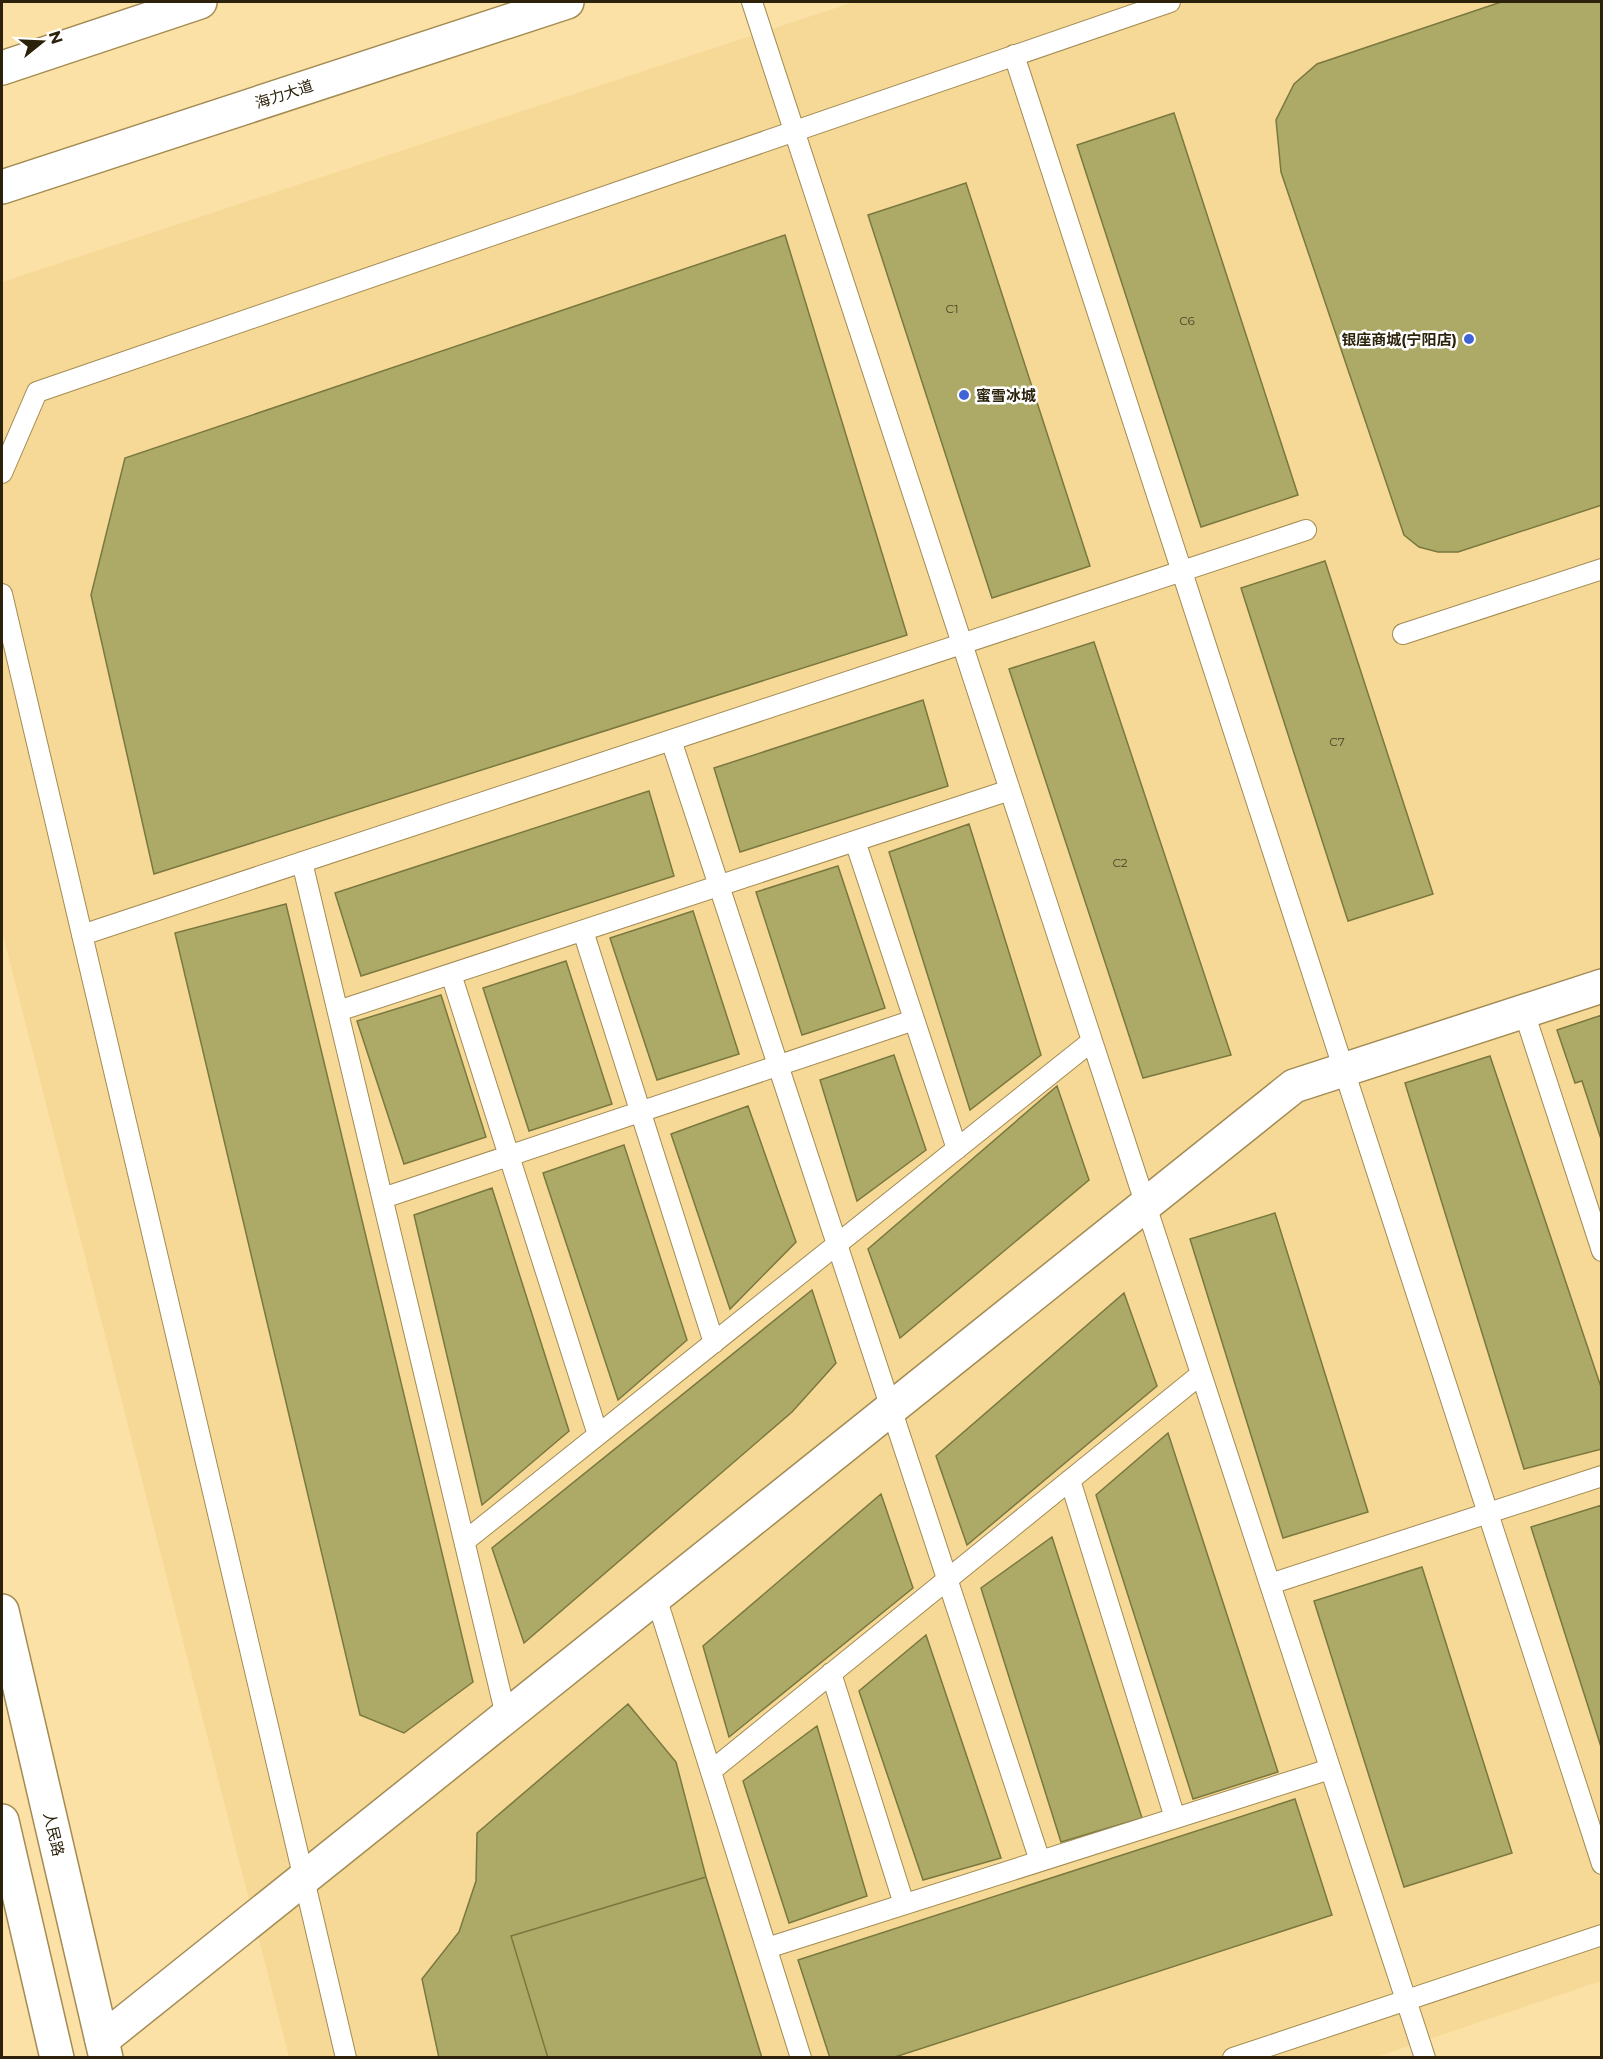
<svg xmlns="http://www.w3.org/2000/svg" width="1603" height="2059" viewBox="0 0 1603 2059" font-family="Montserrat,'Noto Sans SC',sans-serif">
<rect width="100%" height="100%" fill="#fbe1a6"/>
<path fill="#f6d996" d="M854 2H1601V1981L1376 2057H289L2 931V282Z"/>
<path fill="#adaa68" stroke="#7a783e" stroke-width="1.5" d="M1501 2H1602V505L1458 552H1438L1419 547 1404 535 1281 172 1276 120 1294 84 1317 64Z
M1174 113 1298 495 1201 527 1077 145Z
M966 183 1090 566 992 598 868 215Z
M785 235 907 635 154 874 91 595 125 458Z
M1325 561 1433 894 1348 921 1241 588Z
M1094 642 1231 1055 1143 1078 1009 669Z
M923 700 948 786 740 852 714 768Z
M649 791 674 876 361 976 335 893Z
M969 824 1041 1055 970 1110 889 852Z
M838 866 885 1008 802 1035 756 892Z
M286 904 473 1682 404 1733 360 1715 175 933Z
M693 911 739 1054 657 1080 610 938Z
M566 961 612 1104 529 1131 483 988Z
M441 995 486 1137 404 1164 357 1021Z
M1602 1015V1142L1582 1081 1575 1083 1557 1030Z
M894 1055 926 1150 857 1201 820 1080Z
M1490 1056 1602 1390V1449L1524 1469 1405 1083Z
M1057 1086 1089 1180 900 1338 868 1249Z
M748 1106 796 1242 730 1309 671 1134Z
M624 1145 687 1340 618 1400 543 1173Z
M492 1188 569 1431 482 1505 414 1215Z
M1275 1213 1368 1512 1283 1538 1190 1239Z
M812 1290 836 1363 792 1412 524 1643 492 1548Z
M1124 1293 1157 1386 967 1545 936 1456Z
M1168 1433 1278 1772 1193 1799 1096 1495Z
M881 1494 913 1588 729 1737 703 1646Z
M1602 1505V1750L1531 1527Z
M1052 1537 1142 1818 1061 1842 981 1588Z
M1422 1567 1512 1853 1404 1887 1314 1601Z
M926 1635 1001 1858 923 1880 859 1691Z
M628 1704 676 1762 706 1877 762 2058H439L422 1979 459 1932 476 1881 477 1833Z
M817 1726 867 1896 789 1923 743 1781Z
M1295 1799 1332 1915 892 2058H830L798 1960Z
M706 1877 762 2058H548L511 1936Z"/>
<g fill="none" stroke-linecap="round" stroke-linejoin="round">
<g stroke="#a38b53" stroke-width="22">
<path id="lane" d="M752 2 1425 2058
M1014 55 1602 1864
M2 473 37 392 1170 2
M2 594 346 2058
M1403 634 1602 569
M671 740 1040 1861
M855 841 957 1149
M302 862 506 1716
M583 931 714 1343
M82 935 1306 530
M451 974 598 1435
M338 1011 1010 790
M1524 1012 1602 1251
M383 1198 914 1020
M1070 1480 1175 1818
M465 1541 1092 1041
M1270 1584 1602 1476
M656 1597 801 2058
M831 1673 904 1904
M711 1771 1201 1374
M767 1948 1330 1769
M1233 2058 1602 1935"/>
</g>
<g stroke="#a38b53" stroke-width="36">
<path id="street" d="M102 2040 1294 1086 1602 986"/>
</g>
<g stroke="#a38b53" stroke-width="36">
<path id="primary" d="M2 68 200 2
M2 187 567 2
M2 1611 106 2058
M2 1821 57 2058"/>
</g>
<use href="#lane" stroke="#fff" stroke-width="20"/>
<use href="#street" stroke="#fff" stroke-width="33"/>
<use href="#primary" stroke="#fff" stroke-width="33"/>
</g>
<g fill="#4064d6" stroke="#fff" stroke-width="2">
<circle cx="1469" cy="339" r="6"/>
<circle cx="964" cy="395" r="6"/>
</g>
<g text-anchor="middle" dominant-baseline="central" stroke-width="5" stroke-linejoin="round" paint-order="stroke">
<g font-size="12" fill="#4c4422">
<text x="952" y="308">C1</text>
<text x="1187" y="320">C6</text>
<text x="1337" y="741">C7</text>
<text x="1120" y="862">C2</text>
</g>
<g font-size="15" fill="#2c220b" stroke="#fff">
<text transform="translate(284 94) rotate(-18)">海力大道</text>
<text transform="translate(54 1834) rotate(77)">人民路</text>
</g>
<g font-size="15" font-weight="bold" fill="#2c220b" stroke="#fff" text-anchor="end">
<text x="1457" y="339">银座商城(宁阳店)</text>
<text x="976" y="395" text-anchor="start">蜜雪冰城</text>
</g>
</g>
<rect width="1603" height="2059" fill="none" stroke="#2c220b" stroke-width="6"/>
<g transform="translate(42 42) rotate(72)" stroke="#ffffff" stroke-width="4.5" paint-order="stroke">
<path d="M0-4.5L10 22L0 15L-10 22Z" fill="#2c220b"/>
<text y="-9" font-size="16" font-weight="bold" text-anchor="middle" fill="#2c220b">N</text>
</g>
</svg>
